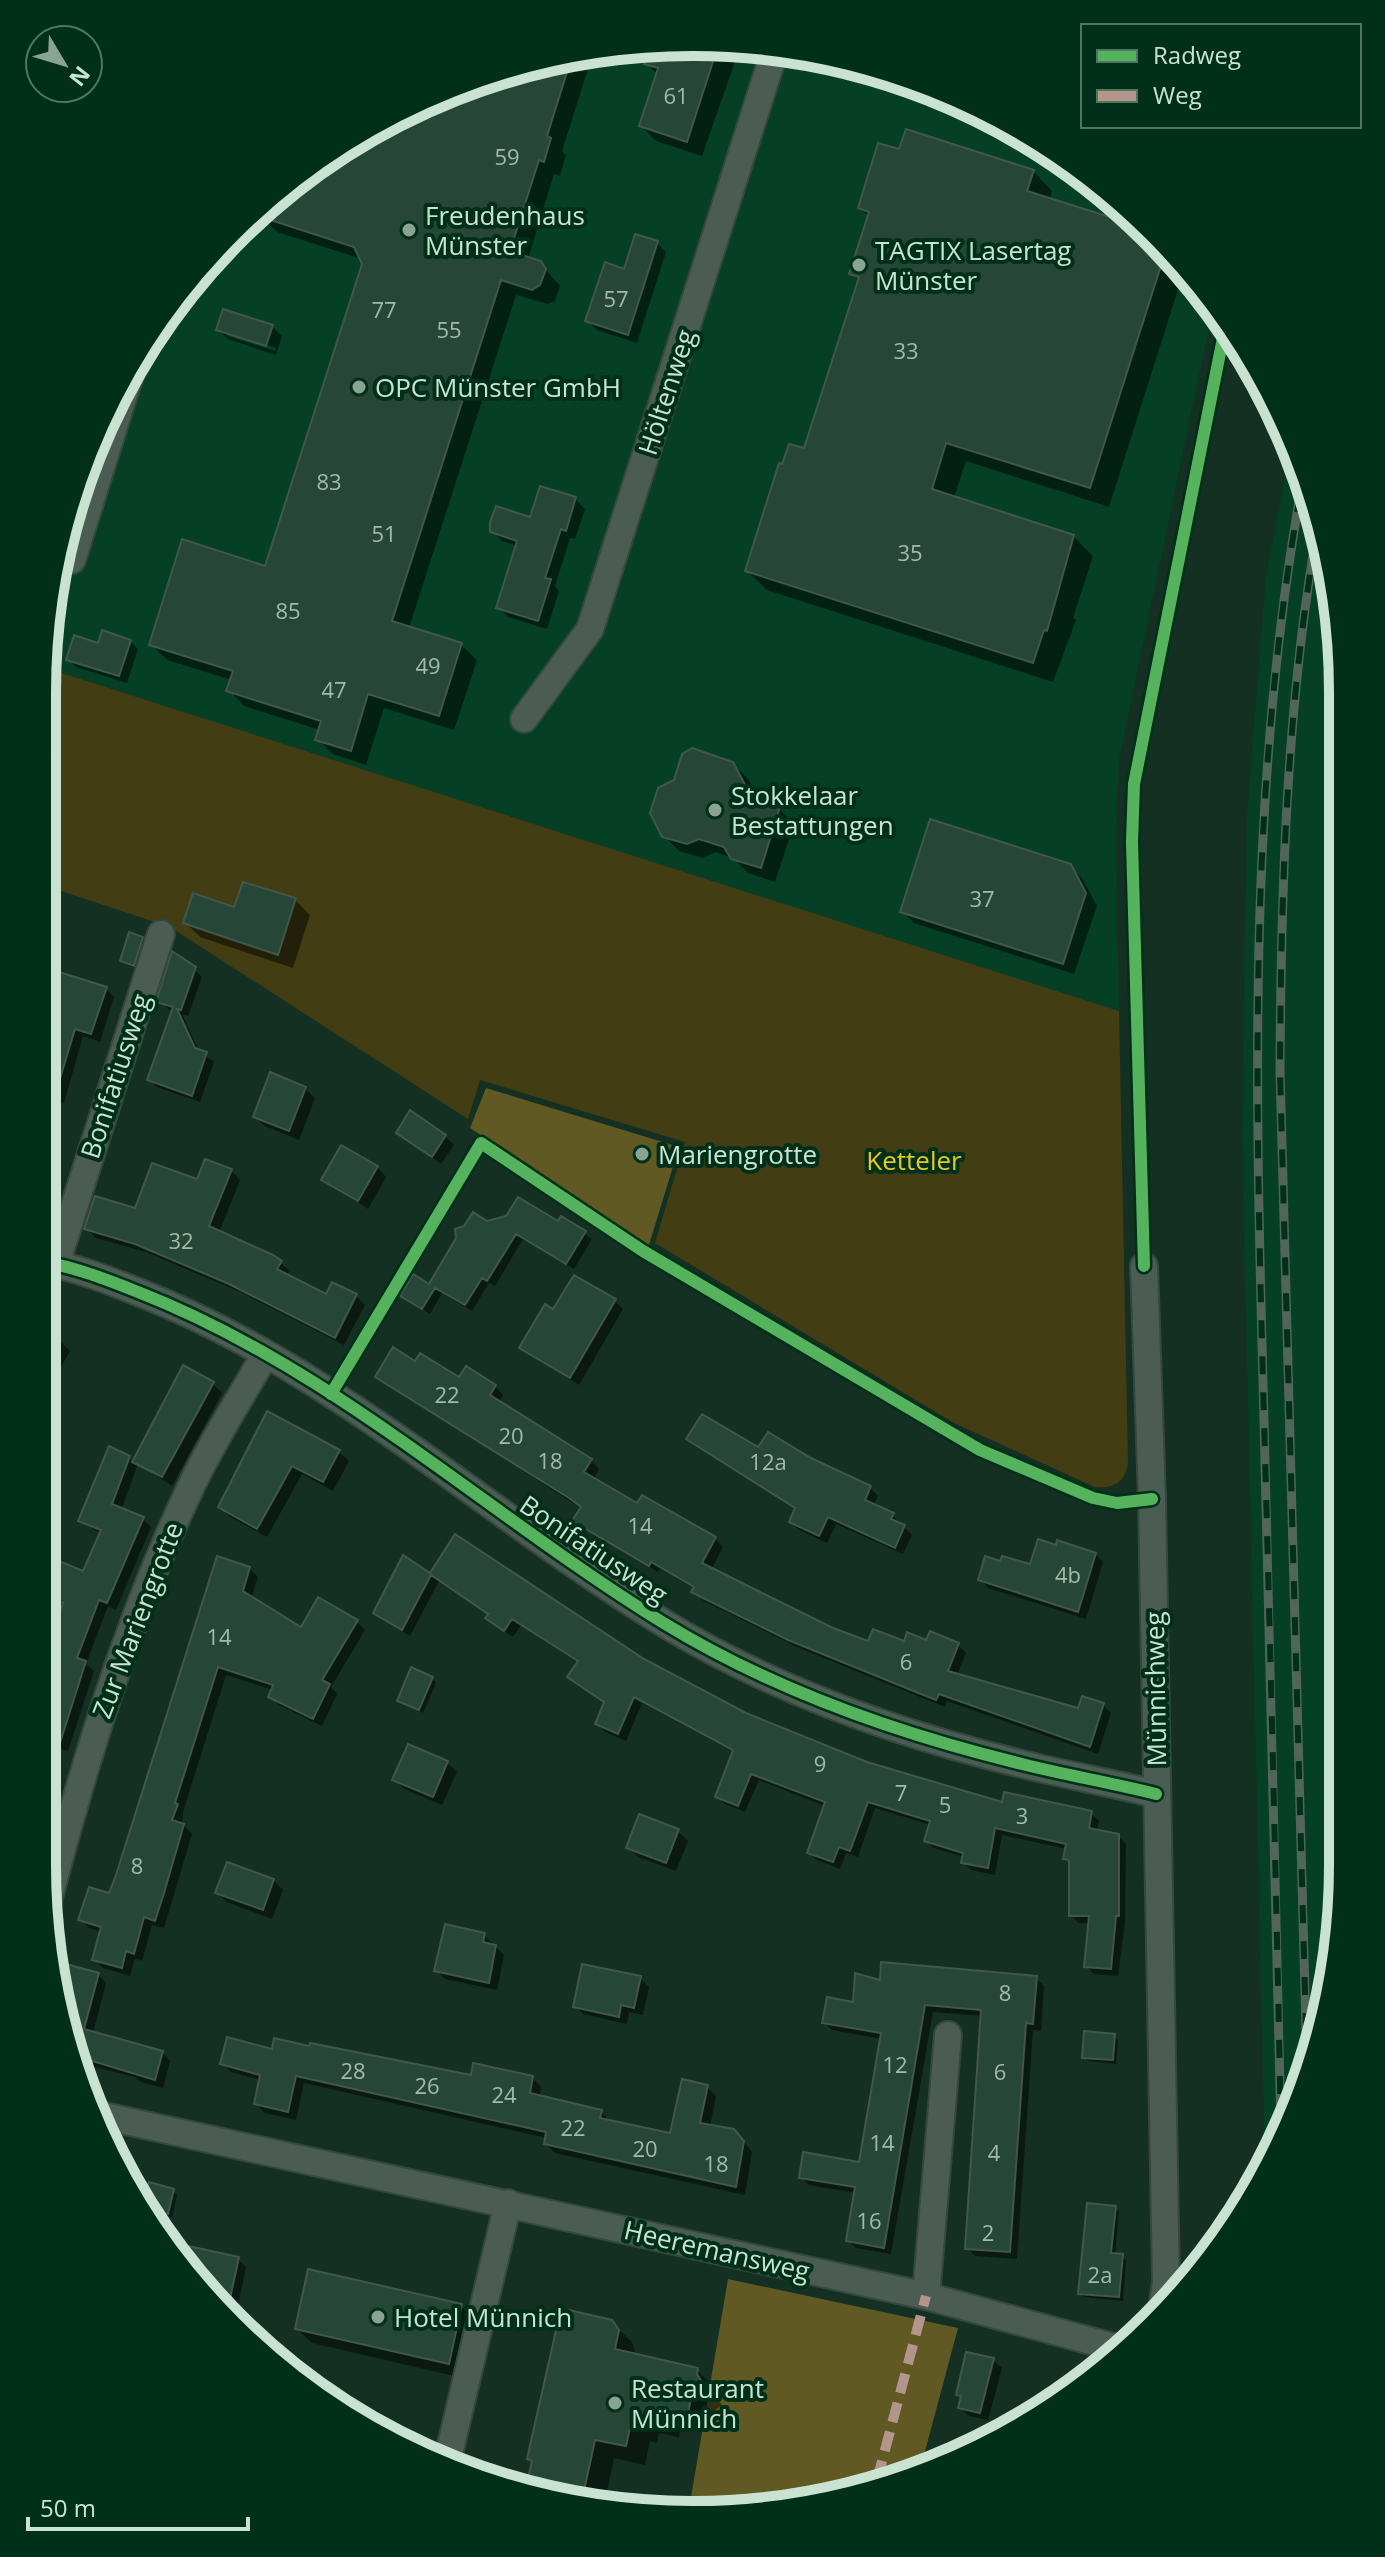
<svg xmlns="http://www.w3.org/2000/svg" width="1385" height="2557" viewBox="0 0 1385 2557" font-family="'Open Sans',sans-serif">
<rect width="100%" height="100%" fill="#143022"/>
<path fill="#053f25" d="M650 43 777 48 901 76 1017 129 1122 204 1213 308 1119 759 1116 842 1119 1011 43 667 64 524 129 368 203 264 296 177 404 109 524 64Z
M1292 442 1337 608 1342 1907 1321 2033 1265 2167 1242 1135 1247 815 1266 576Z"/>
<path fill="#423d13" d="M43 667 1119 1011 1128 1463C1125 1482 1114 1489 1095 1487L954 1423 655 1243 685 1142 480 1080 468 1119 170 927 43 885Z"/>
<path fill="#605923" d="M486 1088 679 1147 649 1245 470 1128Z
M728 2279 958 2328 920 2470 736 2514 689 2509Z"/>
<path fill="#0007" fill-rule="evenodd" d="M653 44 731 46 738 53 702 156 656 141 641 126 658 75 646 63Z
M593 53 562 151 566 155 560 176 554 174 528 259 540 263 560 286 555 301 548 304 516 295 409 628 461 645 477 660 454 730 384 708 366 765 333 754 317 739 320 730 244 706 229 690 232 680 167 660 151 644 267 568 365 264 362 259 277 232 261 216 265 206 296 177 386 121 408 128 524 64Z
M901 76 1002 122 920 96Z
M901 152 1033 171 1052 191 1050 200 1145 230 1183 274 1109 507 966 461 954 498 1073 536 1093 556 1073 618 1076 620 1053 682 767 590 747 571 805 451 859 281 851 273 869 217 860 208Z
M657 243 666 252 637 343 597 330 588 321 626 271Z
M272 327 282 336 276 355 228 339 218 330ZM227 332 276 348 275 351 227 336Z
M541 488 575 499 585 509 575 539 570 538 555 586 559 591 547 629 508 617 498 607 518 546 502 541 493 532 531 519Z
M130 641 138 649 127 683 76 667 68 659 99 645Z
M732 763 748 779 760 803 779 809 794 824 775 882 748 873 733 858 715 852 703 858 679 851 664 835 675 782Z
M1070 866 1082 878 1097 906 1074 974 914 923 902 911Z
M295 900 310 915 293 968 200 937 185 922Z
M142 938 147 943 138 969 127 965 122 961Z
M43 969 106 989 114 997 100 1042 83 1036 64 1103 43 1096Z
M194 969 202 977 188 1016 182 1014 199 1051 214 1062 200 1102 157 1087 149 1079 173 1012 158 1001Z
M271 1075 305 1089 315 1098 299 1140 265 1126 255 1117Z
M399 1133 445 1136 454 1145 441 1164Z
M43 1163 57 1173 43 1218Z
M377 1167 386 1177 368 1209 323 1179Z
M231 1171 240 1180 219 1233 280 1262 289 1271 287 1276 327 1297 356 1296 365 1305 344 1345 240 1292 146 1252 96 1238 86 1228Z
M562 1218 592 1239 574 1269 523 1239 495 1286 489 1283 472 1311 442 1293 430 1314 403 1295 429 1286 486 1223 559 1224Z
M615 1301 623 1309 579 1385 521 1348 554 1311Z
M43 1337 62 1343 70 1351 58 1372 43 1364Z
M416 1364 460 1380 495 1386 503 1395 499 1403 591 1460 599 1469 593 1480 637 1506 715 1539 723 1547 711 1570 833 1630 870 1643 958 1645 966 1653 957 1675 1080 1710 1103 1705 1111 1713 1098 1754 947 1701 945 1707 799 1648 702 1600 695 1589 660 1569 658 1572 583 1529 575 1520 582 1509 377 1377Z
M213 1384 222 1393 172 1486 138 1464 121 1510 143 1519 151 1527 116 1610 108 1606 86 1664 94 1671 68 1751 42 1743V1647L47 1649 64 1607 42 1597V1556L84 1574 101 1534 80 1520 129 1458 134 1463Z
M268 1414 339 1452 349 1461 333 1491 302 1474 267 1537 230 1517 220 1507Z
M688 1439 811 1460 870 1488 878 1496 873 1506 892 1515 912 1535 903 1554 836 1524 827 1543 799 1530 791 1522 797 1510Z
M456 1537 643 1661 745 1715 867 1764 1004 1804 1091 1813 1099 1821 1097 1831 1118 1836 1126 1844 1125 1923 1118 1976 1094 1974 1086 1966 1090 1923H1078L1071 1915V1864L1065 1858 1067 1849 1002 1835 995 1875 971 1870 963 1862 964 1857 934 1848 926 1841 931 1825 875 1808 858 1857 846 1853 840 1869 817 1860 809 1853 825 1806 759 1780 745 1812 725 1804 717 1797 734 1752 642 1703 626 1741 605 1732 597 1724 606 1703 570 1677 579 1663 521 1625 513 1637 496 1625 489 1615 439 1581 410 1636 383 1620 376 1613 430 1576Z
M1095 1554 1103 1562 1086 1619 988 1588 980 1579Z
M249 1568 258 1577 251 1599 302 1630 356 1621 365 1630 331 1687 337 1694 322 1726 279 1705 270 1696 273 1690 226 1675 183 1812 182 1824 192 1834 164 1928 152 1925 142 1961 135 1958 130 1976 103 1968 94 1959 102 1932 89 1928 80 1919 110 1895Z
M432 1678 436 1683 423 1713 399 1700Z
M447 1763 457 1772 442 1805 404 1789 395 1779Z
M42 1807 51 1816 42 1849Z
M678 1831 688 1841 676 1871 638 1857 628 1847Z
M273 1880 283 1890 272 1919 227 1902 217 1893Z
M484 1935 504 1955 497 1990 445 1979 437 1971Z
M98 1974 106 1983 93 2033 162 2052 170 2061 163 2088 141 2082 135 2077 75 2062 62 1986Z
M640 1978 649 1987 643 2015 629 2012 627 2024 583 2014 575 2006Z
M1036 1978 1044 1986 1041 2031 1033 2030 1017 2259 975 2256 967 2248 982 2016 933 2012 891 2254 856 2248 848 2240 856 2193 809 2185 801 2177 861 2164 882 2039 832 2030 824 2022 882 1983Z
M1114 2036 1118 2040 1116 2064 1088 2061 1084 2057Z
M273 2051 472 2077 532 2078 541 2087 539 2098 601 2112 610 2121 672 2136 707 2087 716 2096 710 2127 743 2141 752 2152 745 2195 555 2153 546 2144 547 2138 304 2083 296 2120 265 2113 256 2104 261 2080 231 2072 222 2063Z
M173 2191 177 2195 172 2217 150 2212 146 2203Z
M1115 2208 1119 2212 1115 2255 1126 2260 1123 2301 1084 2297 1080 2293Z
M238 2259 246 2267 236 2316 185 2269Z
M461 2306 476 2321 463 2378 312 2343 297 2329Z
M611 2322 632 2342 636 2356 697 2370 716 2389 715 2395 722 2405 711 2413 707 2432 681 2426 679 2437 659 2433 657 2443 650 2441 645 2465 614 2458 605 2501 547 2495 530 2478 533 2463 529 2459Z
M993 2360 1002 2368 988 2420 969 2416 960 2408 962 2398 958 2394Z"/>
<path fill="#264637" stroke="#41574b" stroke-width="2" d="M650 43 718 46 687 142 639 126 658 68 644 64Z
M572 56 547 136 551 138 544 162 539 160 510 251 541 261 546 269 540 285 532 290 501 280 392 621 462 643 439 716 368 694 351 751 315 740 321 721 226 691 233 671 149 645 182 539 265 566 362 264 354 247 255 215 296 177 388 119 407 125 413 106 524 64Z
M906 129 1034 170 1027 191 1142 227 1165 253 1090 488 946 443 932 489 1074 535 1047 631 1044 630 1033 663 745 571 779 463 782 464 789 444 804 448 859 277 849 274 869 212 858 208 878 143 899 149Z
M635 234 658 241 628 335 585 321 605 262 624 269Z
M223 309 273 325 266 346 216 330Z
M540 486 576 497 566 531 561 529 545 578 551 579 538 621 496 608 517 541 490 532V522L496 506 530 517Z
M102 630 131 640 119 676 66 660 74 635 98 643Z
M692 748 733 762 752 798 780 807 761 868 731 859 724 847 699 839 687 844 662 837 650 813 658 788 674 780 682 754Z
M930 819 1071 864 1086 893 1063 964 900 912Z
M243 882 296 898 278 955 183 923 193 893 234 907Z
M129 932 143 937 134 966 120 961Z
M172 951 196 967 181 1010 177 1009 195 1048 207 1052 192 1096 147 1080 173 1007 156 1002Z
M43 967 107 987 91 1034 75 1029 49 1115 43 1114Z
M270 1072 306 1087 289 1131 253 1117Z
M410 1110 446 1135 432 1157 396 1133Z
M341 1145 378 1166 358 1201 321 1180Z
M205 1159 232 1169 209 1226 273 1255 282 1261 277 1269 326 1294 332 1282 357 1294 335 1338 229 1284 135 1244 84 1229 95 1196 135 1208 152 1163 197 1179Z
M518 1197 558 1221 561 1216 586 1231 566 1264 516 1234 487 1281 482 1278 465 1305 435 1288 422 1309 400 1296 413 1274 429 1284 456 1238 455 1229 464 1226 473 1212 487 1221 506 1216Z
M574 1275 616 1299 570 1378 519 1348 545 1304 553 1309Z
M393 1347 415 1361 420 1353 459 1377 466 1366 496 1385 490 1395 592 1459 584 1472 637 1503 642 1495 716 1537 702 1563 833 1628 868 1641 873 1629 904 1641 907 1632 926 1640 930 1631 959 1643 948 1671 1078 1708 1082 1696 1104 1703 1090 1747 939 1694 936 1700 916 1692 788 1640 691 1592 694 1587 651 1562 649 1566 572 1521 581 1507 569 1498 375 1377Z
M183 1365 214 1382 162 1477 132 1462Z
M267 1411 340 1450 323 1482 292 1466 257 1529 218 1507Z
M702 1414 758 1447 768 1432 811 1458 871 1486 865 1500 894 1513 891 1519 905 1525 895 1548 828 1517 819 1536 789 1522 795 1508 686 1439Z
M109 1446 130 1456 112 1504 144 1517 107 1603 99 1600 77 1658 86 1661 47 1784 42 1783V1656L63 1603 42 1594V1554L83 1571 101 1530 78 1521Z
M455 1534 644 1659 746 1713 867 1762 1002 1802 1004 1792 1092 1811 1089 1828 1119 1834V1916H1116L1111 1969 1084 1967 1089 1916H1069V1860L1063 1859 1066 1844 995 1828 988 1868 961 1863 963 1853 924 1841 930 1821 868 1802 850 1851 839 1847 833 1862 807 1853 825 1802 751 1774 738 1806 715 1797 733 1750 634 1697 618 1734 595 1724 604 1702 567 1677 578 1661 512 1619 504 1631 485 1618 488 1614 431 1575 402 1630 373 1613 403 1555 430 1573Z
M1038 1539 1056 1545 1057 1540 1096 1553 1078 1612 978 1580 985 1556 1000 1561 1002 1556 1030 1564Z
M217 1556 250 1567 243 1591 301 1627 318 1597 358 1620 322 1680 330 1684 313 1719 268 1697 273 1685 218 1667 175 1803 178 1804 172 1820 184 1824 164 1893 155 1921 144 1917 134 1954 126 1951 122 1968 92 1960 101 1927 78 1920 89 1887 109 1893 116 1875Z
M411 1667 433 1677 419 1710 397 1701Z
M408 1744 448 1761 433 1797 392 1780Z
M639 1814 679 1829 666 1863 626 1848Z
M227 1862 274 1879 263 1910 215 1893Z
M445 1924 485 1933 483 1942 496 1945 489 1983 434 1971Z
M881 1962 1037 1976 1033 2024 1026 2023 1010 2252 965 2249 981 2010 925 2005 884 2248 846 2241 855 2187 799 2178 803 2152 859 2162 881 2033 822 2023 827 1997 853 2002 855 1973 880 1980Z
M66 1964 99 1973 84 2029 163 2051 155 2080 76 2056 75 2062 61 1981Z
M582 1964 641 1976 634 2008 621 2005 619 2017 573 2007Z
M1084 2031 1115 2034 1113 2060 1082 2058Z
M227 2037 272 2049 274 2038 309 2046 310 2043 471 2075 473 2063 533 2076 530 2093 602 2110 600 2118 670 2133 682 2079 708 2085 700 2123 734 2129 744 2141 736 2187 544 2144 546 2132 296 2076 288 2112 254 2104 260 2075 220 2064Z
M149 2182 174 2189 168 2214 149 2209 144 2200Z
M1087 2203 1116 2206 1111 2253 1123 2254 1119 2297 1078 2294Z
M188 2246 239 2257 228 2308 183 2267Z
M308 2269 462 2304 449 2364 295 2329Z
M569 2310 612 2320 619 2330 615 2349 698 2368 697 2374 704 2385 692 2393 688 2414 662 2408 659 2419 640 2414 637 2425 631 2423 626 2446 595 2440 584 2491 528 2479 532 2461 527 2459 559 2317Z
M966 2352 994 2358 980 2413 958 2408 961 2396 956 2395Z"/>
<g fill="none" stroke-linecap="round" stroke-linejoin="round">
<g stroke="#34483d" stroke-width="30">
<path id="minor" d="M72 560 135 359
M524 719 590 629 776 47
M43 1262C75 1267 108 1280 138 1292 331 1367 487 1514 662 1622 771 1689 898 1734 1022 1764 1066 1775 1112 1783 1156 1794
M56 1264 161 934
M1144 1266 1152 1499 1166 2282 1163 2303
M48 1901C85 1761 126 1625 188 1493 210 1445 239 1400 265 1355
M99 2115 926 2296 1124 2350
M926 2296 948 2035
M448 2458 508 2203"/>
</g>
<use href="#minor" stroke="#4b5d53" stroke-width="26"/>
<g stroke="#52655a" stroke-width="9">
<path id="rail" d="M1307 2067 1280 1071C1281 891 1286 709 1317 531
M1281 2130C1276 1880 1270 1631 1263 1382 1255 1081 1248 777 1303 479"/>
</g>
<use href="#rail" stroke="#003019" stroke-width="6" stroke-dasharray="18" stroke-linecap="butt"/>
<path stroke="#b2968c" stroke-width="10" stroke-dasharray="20 10" stroke-linecap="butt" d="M877 2480 926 2296"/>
<g stroke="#003019" stroke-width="17">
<path id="cycleway" d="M43 1262C75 1267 108 1280 138 1292 331 1367 487 1514 662 1622 771 1689 898 1734 1022 1764 1066 1775 1112 1783 1156 1794
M1144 1266 1132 842 1134 784 1226 323
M331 1394 481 1143 643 1251 980 1450 1093 1498 1117 1503 1152 1499"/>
</g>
<use href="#cycleway" stroke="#56b35d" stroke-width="12"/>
</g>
<g fill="#8aa494" stroke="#003019" stroke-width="3">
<circle cx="409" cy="230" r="8"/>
<circle cx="859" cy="265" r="8"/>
<circle cx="359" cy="387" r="8"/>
<circle cx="715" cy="810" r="8"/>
<circle cx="642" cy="1154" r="8"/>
<circle cx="378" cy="2317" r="8"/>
<circle cx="615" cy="2403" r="8"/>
</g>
<g text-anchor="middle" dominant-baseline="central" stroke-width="8" stroke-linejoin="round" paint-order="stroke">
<g font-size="22" fill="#a1bbab">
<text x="676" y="95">61</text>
<text x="507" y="156">59</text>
<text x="616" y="298">57</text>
<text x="384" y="309">77</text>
<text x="449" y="329">55</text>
<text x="906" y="350">33</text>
<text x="329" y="481">83</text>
<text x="384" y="533">51</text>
<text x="910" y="552">35</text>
<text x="288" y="610">85</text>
<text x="428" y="665">49</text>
<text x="334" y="689">47</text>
<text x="982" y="898">37</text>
<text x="181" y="1240">32</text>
<text x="447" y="1394">22</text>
<text x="511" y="1435">20</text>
<text x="550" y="1460">18</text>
<text x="768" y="1461">12a</text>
<text x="640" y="1525">14</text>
<text x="1068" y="1574">4b</text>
<text x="219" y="1636">14</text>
<text x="906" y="1661">6</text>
<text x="820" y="1763">9</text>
<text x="901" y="1792">7</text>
<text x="945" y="1804">5</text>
<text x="1022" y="1815">3</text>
<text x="137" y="1865">8</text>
<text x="1005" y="1992">8</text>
<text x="895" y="2064">12</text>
<text x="353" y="2070">28</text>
<text x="1000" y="2071">6</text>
<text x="427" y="2085">26</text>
<text x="504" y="2094">24</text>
<text x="573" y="2127">22</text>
<text x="882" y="2142">14</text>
<text x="645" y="2148">20</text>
<text x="994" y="2152">4</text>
<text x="716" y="2163">18</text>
<text x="869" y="2220">16</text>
<text x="988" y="2232">2</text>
<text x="1100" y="2274">2a</text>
</g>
<g font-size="26" fill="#cae2d2" stroke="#003019" text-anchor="start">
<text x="425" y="215">Freudenhaus<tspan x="425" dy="30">Münster</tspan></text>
<text x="875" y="250">TAGTIX Lasertag<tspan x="875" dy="30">Münster</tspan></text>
<text x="375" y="387">OPC Münster GmbH</text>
<text x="731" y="795">Stokkelaar<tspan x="731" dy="30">Bestattungen</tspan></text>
<text x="658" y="1154">Mariengrotte</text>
<text x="394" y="2317">Hotel Münnich</text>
<text x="631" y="2388">Restaurant<tspan x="631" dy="30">Münnich</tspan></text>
</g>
<g font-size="26" fill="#cae2d2" stroke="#003019">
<text transform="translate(666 392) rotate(-72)">Höltenweg</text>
<text transform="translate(115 1076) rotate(-72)">Bonifatiusweg</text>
<text transform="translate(594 1549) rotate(34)">Bonifatiusweg</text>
<text transform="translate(137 1620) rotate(-69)">Zur Mariengrotte</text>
<text transform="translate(1155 1689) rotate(-91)">Münnichweg</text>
<text transform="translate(717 2250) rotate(13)">Heeremansweg</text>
</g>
<g font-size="26" fill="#e7c822" stroke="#003019">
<text x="914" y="1160">Ketteler</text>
</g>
</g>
<path d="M0 0H1385V2557H0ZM692 56H693A636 636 0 0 1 1329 692V1865A636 636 0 0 1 693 2501H692A636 636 0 0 1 56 1865V692A636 636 0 0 1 692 56Z" fill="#003019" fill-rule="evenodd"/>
<path fill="none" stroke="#cae2d2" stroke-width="10" d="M692 56H693A636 636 0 0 1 1329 692V1865A636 636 0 0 1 693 2501H692A636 636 0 0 1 56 1865V692A636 636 0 0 1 692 56Z"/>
<rect x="1081" y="24" width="280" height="104" fill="#003019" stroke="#517763" stroke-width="2"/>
<rect x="1097" y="50" width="40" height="12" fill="#56b35d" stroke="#517763" stroke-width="2"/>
<text x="1153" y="64" font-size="24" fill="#cae2d2">Radweg</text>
<rect x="1097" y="90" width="40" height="12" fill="#b2968c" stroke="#517763" stroke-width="2"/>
<text x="1153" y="104" font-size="24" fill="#cae2d2">Weg</text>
<g transform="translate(64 64) rotate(128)"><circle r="38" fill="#003019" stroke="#517763" stroke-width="2"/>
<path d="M0-6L14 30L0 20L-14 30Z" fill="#8aa494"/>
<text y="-12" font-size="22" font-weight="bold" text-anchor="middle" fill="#cae2d2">N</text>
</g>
<path d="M28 2517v12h220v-12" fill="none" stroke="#cae2d2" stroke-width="4"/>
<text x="40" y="2517" font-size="24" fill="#cae2d2" stroke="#003019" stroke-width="6" paint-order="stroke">50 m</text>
</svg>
